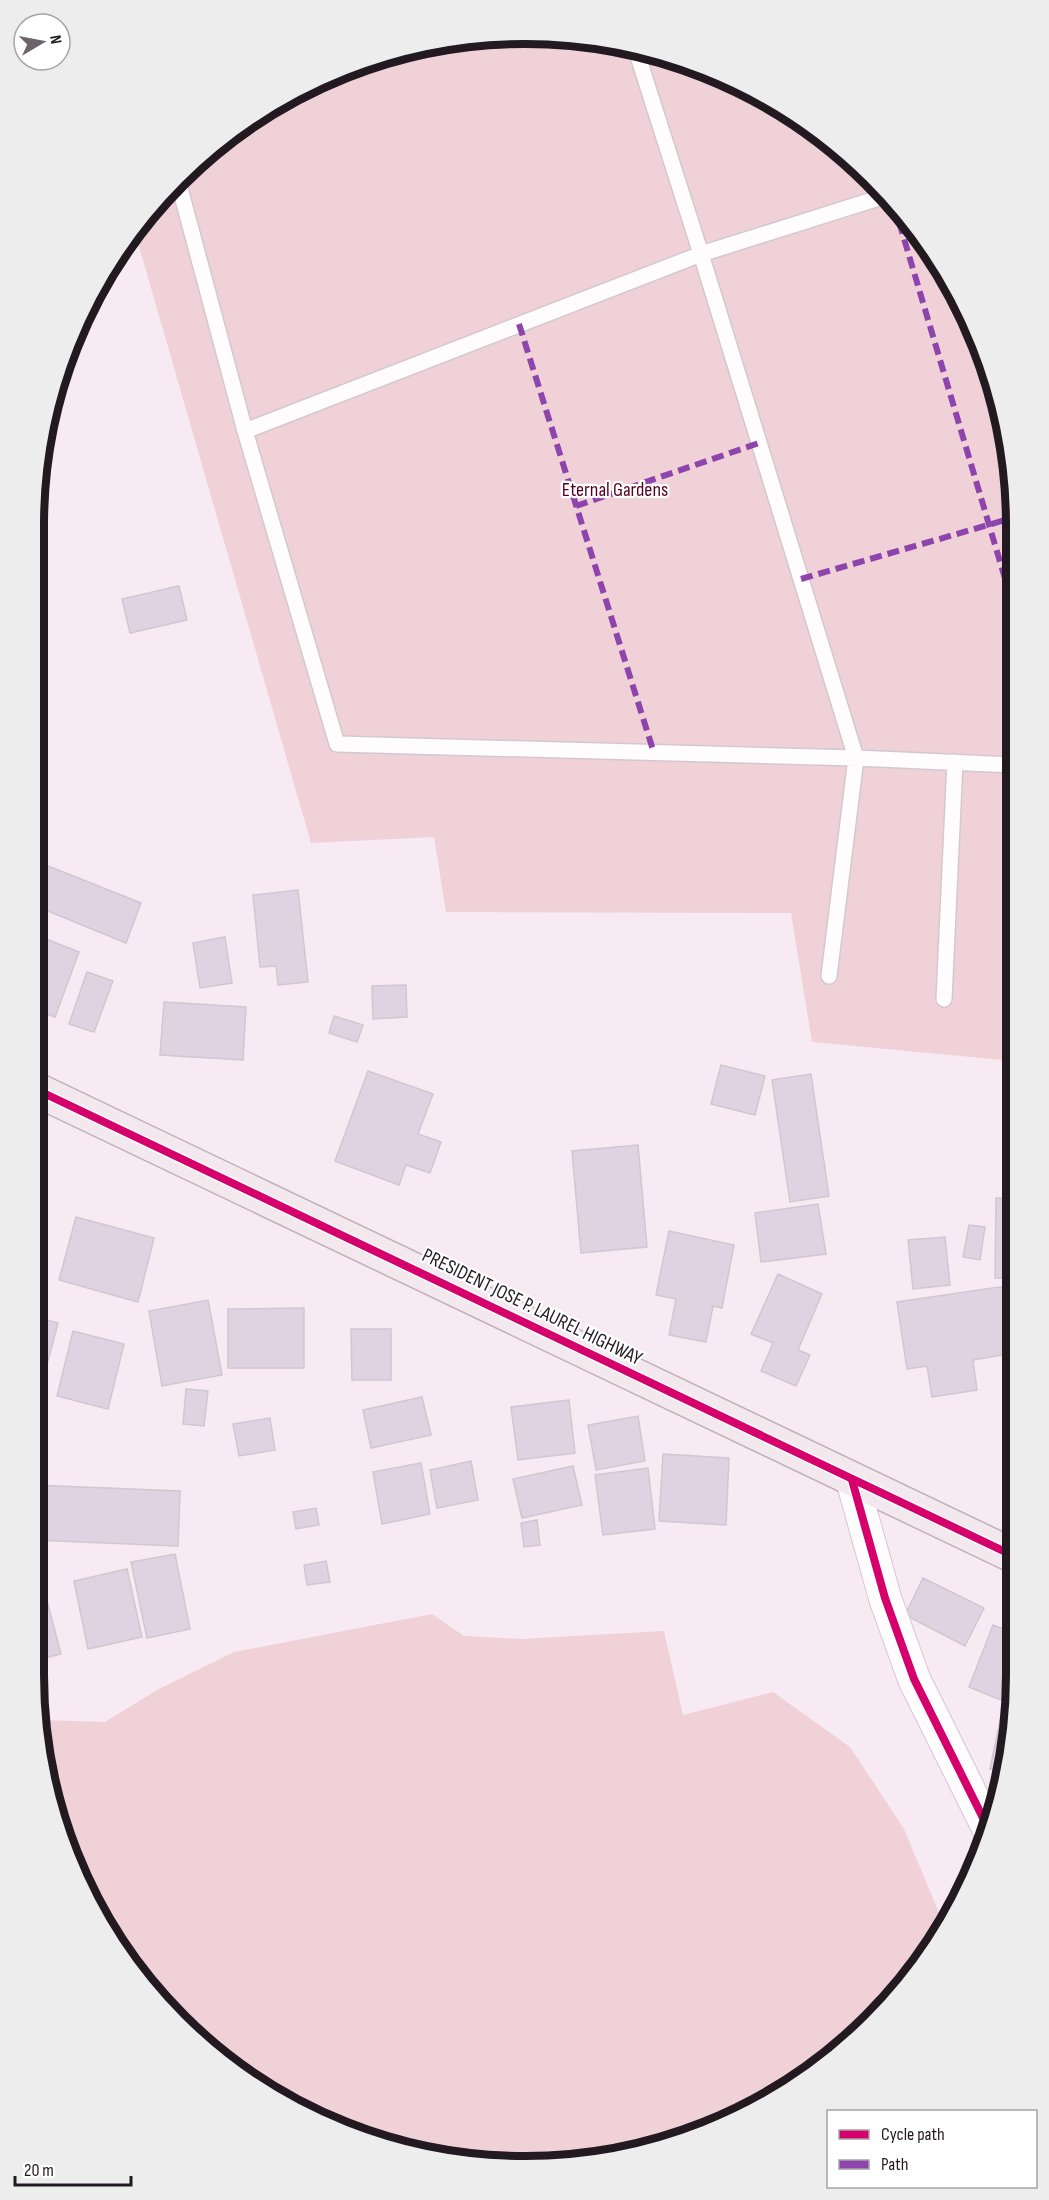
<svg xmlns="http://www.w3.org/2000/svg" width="1049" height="2200" viewBox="0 0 1049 2200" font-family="'Sofia Sans Condensed',sans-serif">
<rect width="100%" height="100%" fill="#f7eaf3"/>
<path fill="#f0d1d8" d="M525 33 621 43 713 71 823 134 914 225 978 336 1012 460 1014 1061 812 1042 791 913 446 912 434 837 311 843 134 229 177 177 252 116 337 70 429 42Z
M432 1614 464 1636 521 1639 664 1631 683 1715 773 1692 850 1747 904 1829 945 1927 933 1949 872 2023 742 2116 589 2163 428 2157 336 2129 252 2084 135 1975 59 1834 40 1720 105 1722 157 1690 234 1652Z"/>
<path fill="#e0d3e1" stroke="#d0c7d1" stroke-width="1.5" d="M179 586 187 620 130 633 122 599Z
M33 860 141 903 126 943 33 905Z
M298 890 308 982 278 985 276 966 260 967 253 895Z
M33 934 79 952 55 1017 33 1009Z
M225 937 232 983 200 988 193 943Z
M87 972 113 981 94 1032 69 1024Z
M406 985 407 1017 373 1019 372 986Z
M164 1002 246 1007 243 1060 160 1055Z
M334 1016 363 1025 357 1042 329 1033Z
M721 1065 765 1076 755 1115 711 1104Z
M368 1071 433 1094 418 1134 441 1142 430 1173 406 1165 399 1185 335 1161Z
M811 1074 829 1196 790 1202 772 1080Z
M638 1145 647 1247 581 1253 572 1151Z
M996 1198 1014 1199 1015 1278H995Z
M818 1204 826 1254 761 1262 755 1213Z
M76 1217 154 1238 138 1302 59 1280Z
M969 1225 985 1227 980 1260 963 1257Z
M669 1231 734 1245 722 1308 713 1306 706 1342 669 1335 676 1299 656 1295Z
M945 1237 950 1285 913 1289 908 1240Z
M778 1274 822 1294 798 1350 810 1355 796 1386 761 1371 773 1343 751 1334Z
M1006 1286 1015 1353 973 1360 977 1390 932 1397 927 1366 907 1369 897 1302Z
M208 1300 222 1375 162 1386 149 1311Z
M304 1308V1368H228V1309Z
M33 1316 58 1323 40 1391 33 1389Z
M351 1329H391V1380H352Z
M73 1331 124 1344 108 1409 57 1396Z
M186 1389 208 1391 204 1426 183 1424Z
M422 1397 431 1435 371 1448 363 1410Z
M569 1400 575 1453 518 1460 511 1407Z
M638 1416 645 1461 596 1470 588 1425Z
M270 1418 275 1450 239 1456 233 1424Z
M663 1454 729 1458 726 1525 659 1521Z
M471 1461 478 1500 437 1508 430 1470Z
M421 1463 430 1514 382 1524 373 1472Z
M573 1466 582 1505 522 1518 513 1479Z
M648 1468 655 1529 603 1535 595 1475Z
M33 1485 180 1491 178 1546 33 1540Z
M316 1508 319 1525 296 1529 293 1512Z
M537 1520 540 1545 524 1547 521 1523Z
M175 1554 190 1629 147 1638 131 1562Z
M326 1561 330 1582 307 1585 304 1565Z
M127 1569 142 1637 88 1649 74 1581Z
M923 1578 984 1608 965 1646 905 1615Z
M46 1597 61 1654 33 1661V1600Z
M993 1625 1016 1634 1013 1705 969 1687Z
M1002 1711 1012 1713 1006 1772 990 1769Z"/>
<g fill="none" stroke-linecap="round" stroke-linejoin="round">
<g stroke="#d4c8d0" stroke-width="18">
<path id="service" d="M177 177 245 431 337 744 856 758 829 976
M885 196 701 254 856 758 1013 765
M245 431 701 254 635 47
M944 999 955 762"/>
</g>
<g stroke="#d4c8d0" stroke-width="34">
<path id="minor" d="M852 1480 885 1598 914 1679 989 1830"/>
</g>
<g stroke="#c2b0b9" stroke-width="36">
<path id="trunk" d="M33 1088 1016 1557"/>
</g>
<use href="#service" stroke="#fefcfd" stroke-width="15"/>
<use href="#minor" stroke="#fefcfd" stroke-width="32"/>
<use href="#trunk" stroke="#f2e8ed" stroke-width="33"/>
<path stroke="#8e44ad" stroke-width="6" stroke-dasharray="12 6" stroke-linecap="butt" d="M894 205 1012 602
M519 324 654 753
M576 506 759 443
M801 579 1012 518"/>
<g stroke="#fff" stroke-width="11">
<path id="cycleway" d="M33 1088 1016 1557
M852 1480 885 1598 914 1679 989 1830"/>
</g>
<use href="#cycleway" stroke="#d6006c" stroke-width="8"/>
</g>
<g text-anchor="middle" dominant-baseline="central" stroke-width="4.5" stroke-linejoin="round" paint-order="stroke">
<g font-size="20" fill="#59001d" stroke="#fff">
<text x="615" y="490">Eternal Gardens</text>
</g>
<g font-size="20" fill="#231a21" stroke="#fff">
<text transform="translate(532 1307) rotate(26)">PRESIDENT JOSE P. LAUREL HIGHWAY</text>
</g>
</g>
<path d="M0 0H1049V2200H0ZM525 44H525A481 481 0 0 1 1006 525V1675A481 481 0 0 1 525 2156H525A481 481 0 0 1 44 1675V525A481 481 0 0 1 525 44Z" fill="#ededed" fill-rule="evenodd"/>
<path fill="none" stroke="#231a21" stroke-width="8" d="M525 44H525A481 481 0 0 1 1006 525V1675A481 481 0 0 1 525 2156H525A481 481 0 0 1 44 1675V525A481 481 0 0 1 525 44Z"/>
<rect x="827" y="2110" width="210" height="78" fill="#ffffff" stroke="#a7a3a6" stroke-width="1.5"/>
<rect x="839" y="2130" width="30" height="9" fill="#d6006c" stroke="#a7a3a6" stroke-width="1.5"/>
<text x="881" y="2140" font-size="18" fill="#231a21">Cycle path</text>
<rect x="839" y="2160" width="30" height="9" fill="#8e44ad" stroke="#a7a3a6" stroke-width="1.5"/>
<text x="881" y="2170" font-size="18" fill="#231a21">Path</text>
<g transform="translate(42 42) rotate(80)"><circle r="28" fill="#ffffff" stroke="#a7a3a6" stroke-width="1.5"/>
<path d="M0-4.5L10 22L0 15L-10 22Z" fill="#6d636a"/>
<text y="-9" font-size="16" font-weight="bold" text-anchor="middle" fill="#231a21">N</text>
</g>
<path d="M15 2176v9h116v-9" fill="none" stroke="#231a21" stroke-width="3"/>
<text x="24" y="2176" font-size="18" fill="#231a21" stroke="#ffffff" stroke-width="4.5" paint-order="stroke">20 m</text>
</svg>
